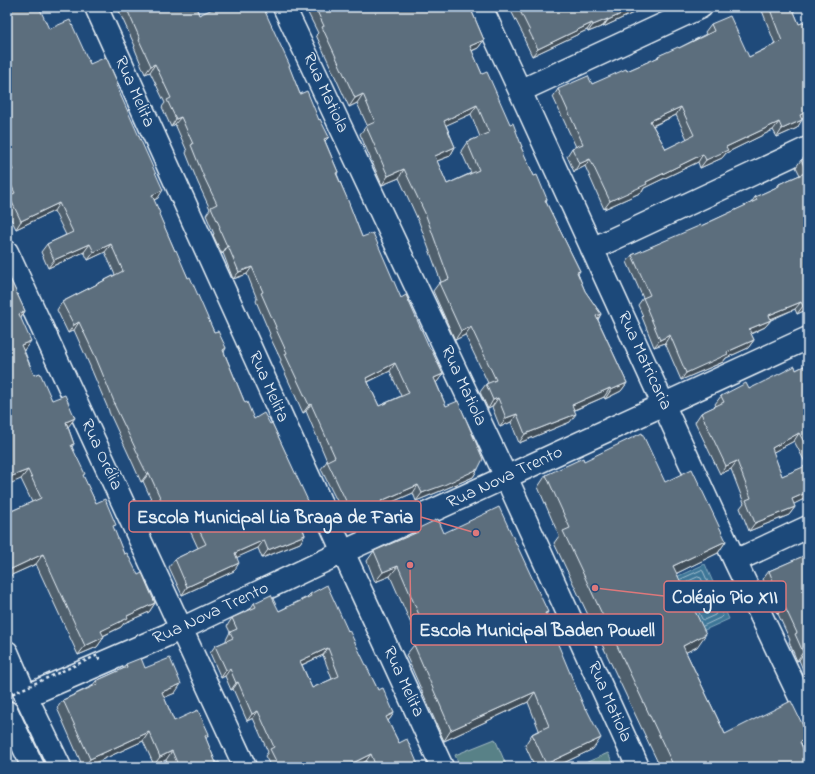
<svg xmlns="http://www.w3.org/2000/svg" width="815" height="774" viewBox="0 0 815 774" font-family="'Indie Flower',sans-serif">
<rect width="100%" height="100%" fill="#1f4a7a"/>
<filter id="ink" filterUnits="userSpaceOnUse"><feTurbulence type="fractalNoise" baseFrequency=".025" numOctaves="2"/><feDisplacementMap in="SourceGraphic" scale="8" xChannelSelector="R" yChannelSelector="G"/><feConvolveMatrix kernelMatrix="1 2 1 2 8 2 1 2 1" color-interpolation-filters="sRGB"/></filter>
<g filter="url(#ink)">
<path fill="#598187" stroke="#a0b9c0" d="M495 739 507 767H460L455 755Z
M608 753 615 767H576Z"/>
<path fill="#3d7697" stroke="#81a7be" d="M705 564 729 619 698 633 674 578Z"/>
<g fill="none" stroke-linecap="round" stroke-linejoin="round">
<path stroke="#a4c0d1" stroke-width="1" d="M698 577 701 578 716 613 715 615 704 620 702 619 686 584 687 582Z
M681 579 701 570 703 571 723 616 722 617 703 626"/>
<g stroke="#e8f1f8" stroke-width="25">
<path id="minor" d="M96 7 343 552 442 767
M284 7 506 477 638 767
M481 7 520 91 735 561 808 714
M520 91 701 7
M592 249 808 148
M7 252 245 767
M735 561 808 527
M26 696 181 629 343 552 808 338"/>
</g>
<g stroke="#e8f1f8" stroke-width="25">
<path id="major" d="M7 652 26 696 60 767"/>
</g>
<g stroke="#e8f1f8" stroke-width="25">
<path id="highway" d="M7 712 33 767"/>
</g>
<use href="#minor" stroke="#1f4a7a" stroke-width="22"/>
<use href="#major" stroke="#1f4a7a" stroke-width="22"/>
<use href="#highway" stroke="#1f4a7a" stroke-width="22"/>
<path stroke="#e8f1f8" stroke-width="2.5" stroke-dasharray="3 3" stroke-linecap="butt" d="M7 696 98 655 99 658 96 662"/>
</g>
<path fill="#4f5f6c" stroke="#e8f1f8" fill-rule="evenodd" d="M7 7 49 29 117 86 158 198 154 200 159 215 175 251 214 332 226 348 224 352 245 403 254 419 316 518 310 526 303 529 305 535 300 543 262 558 258 548 237 557 234 571 182 595 169 567 175 559 198 548 186 522 169 530 161 510 157 512 143 481 141 482 133 464 109 412V411L90 366 74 330 68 333 57 310 62 302 115 275 105 252 88 260 84 252 48 268 41 252 47 244 66 235 54 211 16 229 7 211V200L8 198 7 197Z
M117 7H196L199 15 289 67 300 94 319 120 329 137 325 141 338 172 337 174 362 237 401 298 430 349 443 374 437 382H436L446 406 478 469 473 477 438 492 416 501 413 493 383 506 380 519 363 527 351 529 321 469 327 461 306 411 303 413 280 362 281 360 269 335 270 334 256 301 257 299 247 274 233 279 223 253 222 254 213 235 214 234 206 215 210 209 198 183 186 153 187 151 175 124 171 127 162 107 165 103 150 72 145 74 134 47 135 46ZM390 371 401 396 379 406 368 382Z
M305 7H470L484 40 478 48 472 51 482 74 522 147 521 148 534 176 547 199 546 202 580 271 578 274 585 291 601 314 598 320 627 383 621 391 605 399 604 397 575 410 570 422 519 443 511 422 500 427 492 407 488 409 480 392 486 384 488 383 465 335 455 340 433 291 439 283 441 282 419 222 399 178 382 185 360 134 367 125 357 103 349 107 316 35 318 33ZM471 114 480 137 467 142 461 151 471 173 447 184 437 161 450 156 455 147 446 125Z
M509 7H646L603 27V26L588 32 587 30 532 56 524 39 525 38Z
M762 7H792L799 24 808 21V116L802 119 797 128 777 137 773 130 726 153 722 158 700 168 698 162 644 188 642 192 604 209 585 166 574 172 567 156 572 148 576 147 553 97 558 89 592 84 627 71 657 58 658 56 679 48 706 34 705 32 711 24 749 57 775 44 761 8ZM676 115 687 139 666 149 653 126Z
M808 157V309L797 314 795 309 771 320 765 327 751 334 754 340 748 348 726 358 723 362 681 380 665 343 654 347 642 317 643 316 638 305 643 298 627 262 632 255 701 226 751 203 755 197 777 187 779 184 800 175 796 167 801 160Z
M7 272 25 311 21 318 24 350 34 375 52 400 68 427 74 444 72 447 83 476 96 503 113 528 124 554 155 603 149 612 124 623 121 627 103 636 104 637 97 647 78 655 36 564 7 577V513L32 502 21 479Z
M808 364V497L793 504 795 507 789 515 749 531 740 508 744 503 731 469 720 474 695 422 701 413 716 406 715 404 721 396 749 389 796 370ZM794 441 807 466 782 476 773 452Z
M584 461 665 482 726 541 718 553 677 573 697 647 686 652 725 734 808 736V739L803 747 808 767H660L554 543 559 536 538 487 546 475Z
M417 529 444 533 548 612 546 615 593 749 555 767H535L525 745 532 734 539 730 528 702 444 741 406 655 414 645 419 642 390 576 375 582 367 561 374 551 413 535Z
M808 550V682L799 660 797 661 789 642 790 640 778 614H777L763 579 769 571 804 556Z
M310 594 348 631 378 690 394 713 389 720 388 721 399 743 419 767H368L366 761 354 767H271L265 756 268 752 253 718 247 721 233 689 231 690 225 676 221 678 210 653 215 646 226 641V640L230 632 227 626 232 618 249 611 254 603 279 611 307 597ZM323 655 332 679 312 688 302 665Z
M126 664 145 668 175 693 164 697 174 721 209 734 206 739 216 763 221 767H169L166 760 154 765 143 741 86 767H83L57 708 63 700 92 686 96 681 123 669Z"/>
<path fill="#404d58" stroke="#e8f1f8" d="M636 7H646L603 27 608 20Z
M608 19 603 26 588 32 593 25Z
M592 23 587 30 532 56 538 49Z
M484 40 478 48 464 54 470 46Z
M155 64 150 72 145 74 151 66Z
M363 94 357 103 349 107 355 98Z
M477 105 471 114 438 129 444 121Z
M681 107 676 115 645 129 650 121Z
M808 111V116L794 123 800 115Z
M181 117 175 124 171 127 176 119Z
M802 120 797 128 777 137 782 129Z
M779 122 773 130 726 153 722 158 700 168 706 160 726 147Z
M455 147 450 156 429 164 435 156Z
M703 154 698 162 644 188 642 192 604 209 610 201 646 182Z
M590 159 585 166 574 172 579 164Z
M404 169 399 178 382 185 388 176Z
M163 190 158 198 147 203 152 195Z
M59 203 54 211 16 229 21 221Z
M90 244 84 252 48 268 54 260Z
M111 244 105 252 88 260 94 252Z
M227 246H228L223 253 222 254Z
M252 267 247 274 233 279 239 272Z
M801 302 795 309 763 322 769 315Z
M808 304V309L797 314 803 306Z
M25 311 19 320V314Z
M601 314 595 323 596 316Z
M771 320 765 327 743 337 749 329Z
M79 322 74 330 68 333 74 325Z
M471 327 465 335 455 340 461 331Z
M670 335 665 343 654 347 660 340Z
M754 340 748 348 726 358 723 362 681 380 686 373 727 352Z
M31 341 24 350 15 354 21 345Z
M395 363 390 371 361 385 366 378Z
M443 374 437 382 428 386 434 378Z
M627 383 621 391 605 399 611 390Z
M610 388 604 397 567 413 572 405Z
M498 398 492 407 488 409 493 400Z
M311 404 306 411 303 413 309 405Z
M517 414 511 422 500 427 506 418Z
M576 414 570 422 519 443 525 434Z
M75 418 68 427 66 422Z
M799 433 794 441 766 456 772 448Z
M737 461 731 469 720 474 726 466Z
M478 469 473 477 438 492 416 501 422 493Z
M28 470 21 479 7 485V478Z
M149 473 143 481 141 482 147 474Z
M418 485 413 493 376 509 381 501Z
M808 492V497L786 508 792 499Z
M166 502 161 510 157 512 163 504Z
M795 507 789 515 749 531 755 523Z
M386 511 380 519 363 527 351 529 356 522Z
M191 514 186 522 169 530 175 522Z
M316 518 310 526 295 533 301 525Z
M305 535 300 543 262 558 268 550Z
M264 540 258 548 229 561 235 553Z
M726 541 718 553 665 579 673 566Z
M43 554 36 564 7 577V571Z
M239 563 234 571 182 595 187 587Z
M398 566 390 576 375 582 383 572Z
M155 603 149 612 124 623 121 627 94 640 101 631 127 616Z
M784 605 778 614H777L783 606Z
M706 634 697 647 674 658 683 646Z
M104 637 97 647 78 655 85 646Z
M328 648 323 655 295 668 300 661Z
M803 652H805L799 660 797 661Z
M230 669 225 676 221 678 226 670Z
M238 682 233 689 231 690 236 683Z
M181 684 175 693 156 701 162 692Z
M535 692 528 702 444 741 451 730Z
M258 711 253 718 247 721 252 714Z
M394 713 389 720 381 724 386 717Z
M149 732 143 741 86 767H84L90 759Z
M601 738 593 749 555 767H544L546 764Z
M808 739 800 751V742Z
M172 751 166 760 154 765 160 757Z
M371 754 366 761 354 767H345Z"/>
<path fill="#5c6e7d" stroke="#e8f1f8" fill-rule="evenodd" d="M7 7H39L49 29 70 20 90 64 106 57 118 84 116 85 163 190 152 195 160 213 159 214 175 251 176 250 188 278 190 277 214 332 218 331 226 348 223 350 245 403 247 402 254 419 264 413 270 424 272 423 316 518 301 525 305 535 268 550 264 540 235 553 239 563 187 587 175 559 206 544 191 514 175 522 166 502 163 504 149 473 147 474 138 456H139L114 404H115L96 358 79 322 74 325 62 302 123 271 111 244 94 252 90 244 54 260 47 244 73 232 59 203 21 221 9 196 15 193 7 177V173L13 170 7 157Z
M126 7H196L199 15 217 7H263L290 66H289L300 94 307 91 319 120 320 119 329 137 324 139 338 172 336 173 347 198 362 237 373 233 401 298 406 295 430 349H431L443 374 434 378 446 406 458 401 483 459 478 469 444 485 422 493 418 485 381 501 386 511 369 519 356 522 327 461 335 457 311 404 309 405 285 354 287 353 275 327H276L261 293 263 292 252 267 239 272 228 246H227L219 228 220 227 211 207 217 204 203 175 191 145 193 144 181 117 176 119 167 100 171 98 155 64 151 66 139 40 140 39ZM395 363 409 393 379 406 366 378Z
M315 7H470L484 40 470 46 482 74 487 72 510 124 513 123 522 147H521L534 176 537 175 547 199 545 200 580 271 577 272 585 291 601 314 596 316 627 383 611 390 610 388 572 405 576 414 525 434 517 414 506 418 498 398 493 400 486 384 496 380 471 327 461 331 439 283 449 279 425 213 404 169 388 176 366 126 375 122 363 94 355 98 322 27 324 26ZM477 105 489 133 467 142 479 170 447 184 435 156 455 147 444 121Z
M518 7H636L608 20V19L593 25 592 23 538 49 529 31H530Z
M769 7H792L799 24 808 21V111L800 115 802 120 782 129 779 122 726 147 728 150 706 160 703 154 646 182 647 184 610 201 590 159 579 164 572 148 583 144 558 89 588 76 592 84 626 69 627 71 659 57 658 56 678 47 679 48 714 31 711 24 730 16 749 57 782 41ZM681 107 694 135 666 149 650 121Z
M808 157V304L803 306 801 302 769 315 771 320 749 329 754 340 727 352 728 354 686 373 670 335 660 340 647 309H648L643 298 650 295 632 255 701 225V226L757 200 755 197 779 186V184L807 172 801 160Z
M7 272 25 311 19 314 31 341 21 345 34 375 40 373 52 400 65 395 75 418 66 422 74 444 71 445 85 474 83 475 96 503 105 499 116 525 113 526 124 554 127 553 138 575 142 573 155 603 127 616 128 618 101 631 104 637 85 646 43 554 7 571V513L41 498 28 470 7 478Z
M808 364V449L799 433 772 448 782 476 808 465V492L792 499 795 507 755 523 746 500 751 498 737 461 726 466 701 413 724 402 721 396 746 383 749 389 795 366 796 370Z
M642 433 665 482 692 469 726 541 673 566 706 634 683 646 725 734 791 701 808 736V739L800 742 808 759V767H674L563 531 570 528 546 475 583 458 584 461Z
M499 507 548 612 545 613 585 709 586 708 601 738 546 764 532 734 549 726 535 692 451 730 414 645 429 638 398 566 383 572 374 551 418 532 417 529 438 519 444 533Z
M808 554V659L805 652H803L795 634 797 633 784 605 783 606 769 571Z
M327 585 348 631 349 630 378 690 383 688 394 713 386 717 399 743 407 739 419 767H376L371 754 345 767H279L270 749 274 747 258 711 252 714 238 682 236 683 230 669 226 670 215 646 233 638 230 632 237 629 232 618 256 607 254 603 271 595 279 611 311 596 310 594ZM328 648 339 676 312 688 300 661Z
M141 658 145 668 170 658 181 684 162 692 174 721 198 710 209 734 205 736 216 763 219 762 221 767H179L172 751 160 757 149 732 90 759 63 700 98 684 96 681 127 667 126 664Z"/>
</g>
<g text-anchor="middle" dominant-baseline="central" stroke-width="3" stroke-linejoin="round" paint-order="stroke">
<g font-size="18" fill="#e8f1f8" stroke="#1f4a7a">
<text transform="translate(134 92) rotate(66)">Rua Melita</text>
<text transform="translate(325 93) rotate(65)">Rua Matiola</text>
<text transform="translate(644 361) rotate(65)">Rua Matricaria</text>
<text transform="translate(463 386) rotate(65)">Rua Matiola</text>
<text transform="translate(268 387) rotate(66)">Rua Melita</text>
<text transform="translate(101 455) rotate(65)">Rua Orélia</text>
<text transform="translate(505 478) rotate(-25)">Rua Nova Trento</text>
<text transform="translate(211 614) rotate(-25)">Rua Nova Trento</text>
<text transform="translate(403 682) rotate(65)">Rua Melita</text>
<text transform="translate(609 702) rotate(66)">Rua Matiola</text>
</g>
</g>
<path fill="none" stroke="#dd787b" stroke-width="1.5" d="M476 533L421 517M595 588L664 596M410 565L411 630"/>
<g fill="#dd787b" stroke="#1f4a7a" stroke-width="1.5">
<circle cx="476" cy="533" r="4"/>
<circle cx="595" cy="588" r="4"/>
<circle cx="410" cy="565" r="4"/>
</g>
<g fill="#1f4a7a" stroke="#dd787b" stroke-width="1.5">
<rect x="129" y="501" width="292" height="31" rx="4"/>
<rect x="664" y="581" width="122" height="31" rx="4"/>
<rect x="411" y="614" width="252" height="31" rx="4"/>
</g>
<g font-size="19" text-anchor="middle" font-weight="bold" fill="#e8f1f8">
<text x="275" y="523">Escola Municipal Lia Braga de Faria</text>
<text x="725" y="603">Colégio Pio XII</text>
<text x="537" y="636">Escola Municipal Baden Powell</text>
</g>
<rect width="815" height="774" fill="none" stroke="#1f4a7a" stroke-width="24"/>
<rect x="12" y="12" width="791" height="750" fill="none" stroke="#e8f1f8" stroke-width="1.5" filter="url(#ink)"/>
</svg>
